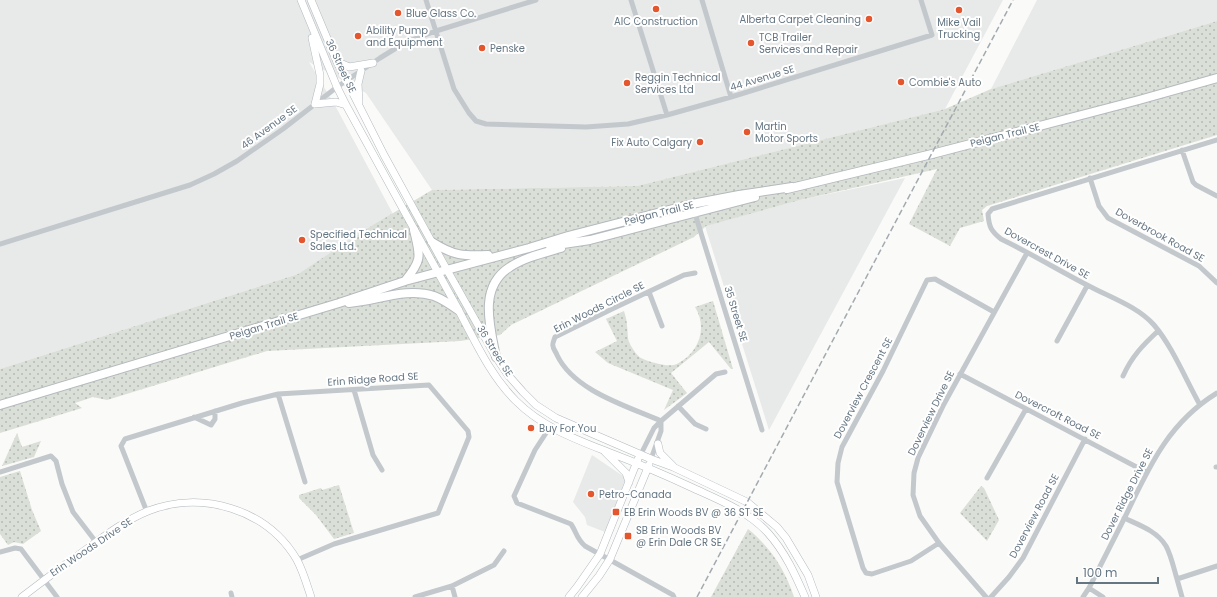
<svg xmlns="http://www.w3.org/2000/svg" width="1217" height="597" viewBox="0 0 1217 597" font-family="Poppins,sans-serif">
<defs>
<pattern id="grass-dots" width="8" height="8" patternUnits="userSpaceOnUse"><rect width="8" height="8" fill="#dadfd7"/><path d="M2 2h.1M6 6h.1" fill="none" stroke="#b4b9b4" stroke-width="1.8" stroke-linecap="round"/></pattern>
</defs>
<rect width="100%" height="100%" fill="#fafaf8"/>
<path fill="#e8e9e9" d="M0 0H1003L945 109 637 186 432 190 366 93 309 62 337 109 393 214 298 274 0 369Z
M1037 0H1217V21L991 89Z
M905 178 769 430 705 226 800 200Z
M592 455 626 478 605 532 587 525 585 517 573 502Z"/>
<path fill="url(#grass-dots)" d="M1217 21V135L987 206 982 210 984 221 960 228 950 246 909 224 937 169 800 200 706 226 694 237 511 325 500 335 460 341 267 351 107 400 93 397 75 403 82 408 0 433V369L298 274 373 225 432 190 637 186 945 109 991 89Z
M713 301 733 369H731L709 342 671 373 687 393 664 410 673 390 608 363 595 352 617 341 606 319 624 311C625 315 627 320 627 326 628 331 627 339 630 344 632 348 637 356 641 358 649 362 669 368 677 364 699 353 708 328 695 307Z
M17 433 22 447 41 441 34 457 2 466Z
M20 471 32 510 41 531 23 544 14 542 8 545 0 534V477Z
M339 485 354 533 334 539 316 515 299 498V495L321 488 322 490Z
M981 486 984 488 999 520 987 541 960 513Z
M748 529C770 547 785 569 794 597H711Z"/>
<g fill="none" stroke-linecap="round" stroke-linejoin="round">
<g stroke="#b3babf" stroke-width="8">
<path id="secondary" d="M301 0 337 87 346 105C384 173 420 241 458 309 475 341 490 375 516 401 542 427 575 439 608 452 637 463 665 475 693 488 719 500 748 511 768 533 785 552 795 574 805 597
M311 0 337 62 384 155 447 270 496 357 508 375 523 392 536 405 556 418 651 459 673 467 747 502 777 527 786 538 808 575 816 597
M312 38 320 75V84L315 104 336 102 346 105
M338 62 349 67 373 63
M359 102 358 84 361 71
M658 444 660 453 673 466
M605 452 626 473 629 482
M22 597C39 584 56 571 73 559 97 542 121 522 148 511 202 490 267 509 297 560 303 571 307 585 311 597
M569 597 577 587 600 554 638 459
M582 597 599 576 610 559 649 465"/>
</g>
<g stroke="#b5babe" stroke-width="10">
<path id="primary" d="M787 189 932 154 1139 100 1217 78
M432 242C454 256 463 256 488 255
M550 246 590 240 755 197
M405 281C423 259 420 256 414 230
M349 303C377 301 406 287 434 296 442 299 451 305 458 310
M496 357C490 327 478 287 510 267 525 257 544 253 561 248
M0 405 339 303 405 281 529 248 568 236 692 204 739 195 792 187"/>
</g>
<path stroke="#c3c8cc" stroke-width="5" d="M426 0 454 89 469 113 476 121 486 124 586 127 628 124 667 115 731 97 932 35 921 0
M631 0 667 115
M702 0 731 97
M1182 150 1193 182 1196 185 1217 196
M1090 178 1099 206 1108 218 1199 266 1217 283
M692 204 762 430
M0 244 190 185 214 174 237 161 283 129 337 87 380 58 406 42 436 31 536 0
M649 292 662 326
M1057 341 1087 286
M960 374 1146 472
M1123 376C1132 356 1143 345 1158 331
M354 390 373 455 382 470
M278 394 305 482
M1200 405C1186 380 1172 346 1154 325 1137 306 1109 297 1087 285 1058 270 1030 253 1001 239 991 231 989 227 988 214L992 209 1217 140
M678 406 695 424 706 429
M194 417 211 425 215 419V411
M661 421C627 406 574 391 557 355 556 352 553 349 553 346 552 344 554 340 555 337L612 309 684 275 695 273
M550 427 535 450 514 496 517 503 571 524C577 533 576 538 585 546L673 595 674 597
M641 454 654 428 661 421 716 374 725 372
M651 459 661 431V421
M1216 467H1217
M0 472 51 456 56 461 62 484 73 512 96 542
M987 478 1026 409
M147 512 121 446 125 439 242 403 278 394 429 385 468 431 469 437 438 513 334 544 297 560
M1124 518C1139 525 1157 531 1166 546 1171 555 1174 569 1177 579L1217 566
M939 543 911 561 872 574 866 573 863 568 837 482 838 463 842 447 883 371 927 280 935 279 994 312
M0 552 15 548 21 549 57 597
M1177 579 1182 597
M452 586 455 597
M1089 588 1103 597
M231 593 232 597
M415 597 452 586 494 565 504 551
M986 597 939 543 920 516 913 495 914 473 918 458 944 404 1027 253
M991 597 1009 577 1023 558 1085 439
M1083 597 1089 588C1101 564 1113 541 1125 517 1149 467 1168 423 1217 393"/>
<use href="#secondary" stroke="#fff" stroke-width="7"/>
<use href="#primary" stroke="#fff" stroke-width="8"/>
<path stroke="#a2aab0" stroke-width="1.5" stroke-dasharray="6 3" stroke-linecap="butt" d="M697 597 1013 0"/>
</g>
<g fill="#e4572e" stroke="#fff" stroke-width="1.5">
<circle cx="656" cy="9" r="4"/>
<circle cx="959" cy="10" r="4"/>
<circle cx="398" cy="13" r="4"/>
<circle cx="869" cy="19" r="4"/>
<circle cx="358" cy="36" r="4"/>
<circle cx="751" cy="43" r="4"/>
<circle cx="482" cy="48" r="4"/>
<circle cx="901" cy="82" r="4"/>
<circle cx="627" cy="83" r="4"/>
<circle cx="747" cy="132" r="4"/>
<circle cx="700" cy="142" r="4"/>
<circle cx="302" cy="240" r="4"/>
<circle cx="531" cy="428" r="4"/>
<circle cx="591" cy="494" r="4"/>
<rect x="612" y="508" width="8" height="8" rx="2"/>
<rect x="624" y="532" width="8" height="8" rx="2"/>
</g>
<g text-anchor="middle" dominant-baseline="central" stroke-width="4" stroke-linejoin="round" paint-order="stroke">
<g font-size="10" fill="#657683" stroke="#fff" text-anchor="start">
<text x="406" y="13">Blue Glass Co.</text>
<text x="861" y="19" text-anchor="end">Alberta Carpet Cleaning</text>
<text x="656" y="21" text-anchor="middle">AIC Construction</text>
<text x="959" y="22" text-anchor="middle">Mike Vail<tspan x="959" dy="12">Trucking</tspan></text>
<text x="366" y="30">Ability Pump<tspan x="366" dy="12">and Equipment</tspan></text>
<text x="759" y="37">TCB Trailer<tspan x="759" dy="12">Services and Repair</tspan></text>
<text x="490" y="48">Penske</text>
<text x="635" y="77">Reggin Technical<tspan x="635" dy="12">Services Ltd</tspan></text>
<text x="909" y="82">Combie's Auto</text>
<text x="755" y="126">Martin<tspan x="755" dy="12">Motor Sports</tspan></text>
<text x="692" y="142" text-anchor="end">Fix Auto Calgary</text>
<text x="310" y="234">Specified Technical<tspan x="310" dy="12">Sales Ltd.</tspan></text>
<text x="539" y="428">Buy For You</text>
<text x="599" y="494">Petro-Canada</text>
<text x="624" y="512">EB Erin Woods BV @ 36 ST SE</text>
<text x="636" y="530">SB Erin Woods BV<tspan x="636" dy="12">@ Erin Dale CR SE</tspan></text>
</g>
<g font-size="10" fill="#657683" stroke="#fff">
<text transform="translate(341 66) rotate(65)">36 Street SE</text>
<text transform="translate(762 78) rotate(-17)">44 Avenue SE</text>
<text transform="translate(269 127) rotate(-36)">46 Avenue SE</text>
<text transform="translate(1005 135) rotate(-14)">Peigan Trail SE</text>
<text transform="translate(659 213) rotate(-14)">Peigan Trail SE</text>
<text transform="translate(1160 235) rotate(29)">Doverbrook Road SE</text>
<text transform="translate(1047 253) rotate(29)">Dovercrest Drive SE</text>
<text transform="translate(599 307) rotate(-27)">Erin Woods Circle SE</text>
<text transform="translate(736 314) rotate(73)">35 Street SE</text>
<text transform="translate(264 326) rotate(-17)">Peigan Trail SE</text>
<text transform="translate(495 351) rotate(58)">36 Street SE</text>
<text transform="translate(373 379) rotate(-4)">Erin Ridge Road SE</text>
<text transform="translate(863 388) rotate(-62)">Doverview Crescent SE</text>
<text transform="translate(931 413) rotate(-64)">Doverview Drive SE</text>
<text transform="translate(1058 415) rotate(27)">Dovercroft Road SE</text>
<text transform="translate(1127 494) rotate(-63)">Dover Ridge Drive SE</text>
<text transform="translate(1034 516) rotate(-62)">Doverview Road SE</text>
<text transform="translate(91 547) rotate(-34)">Erin Woods Drive SE</text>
</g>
</g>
<path d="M1077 577v6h81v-6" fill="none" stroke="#657683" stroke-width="2"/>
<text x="1083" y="577" font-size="12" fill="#657683" stroke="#ffffff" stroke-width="3" paint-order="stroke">100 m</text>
</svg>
